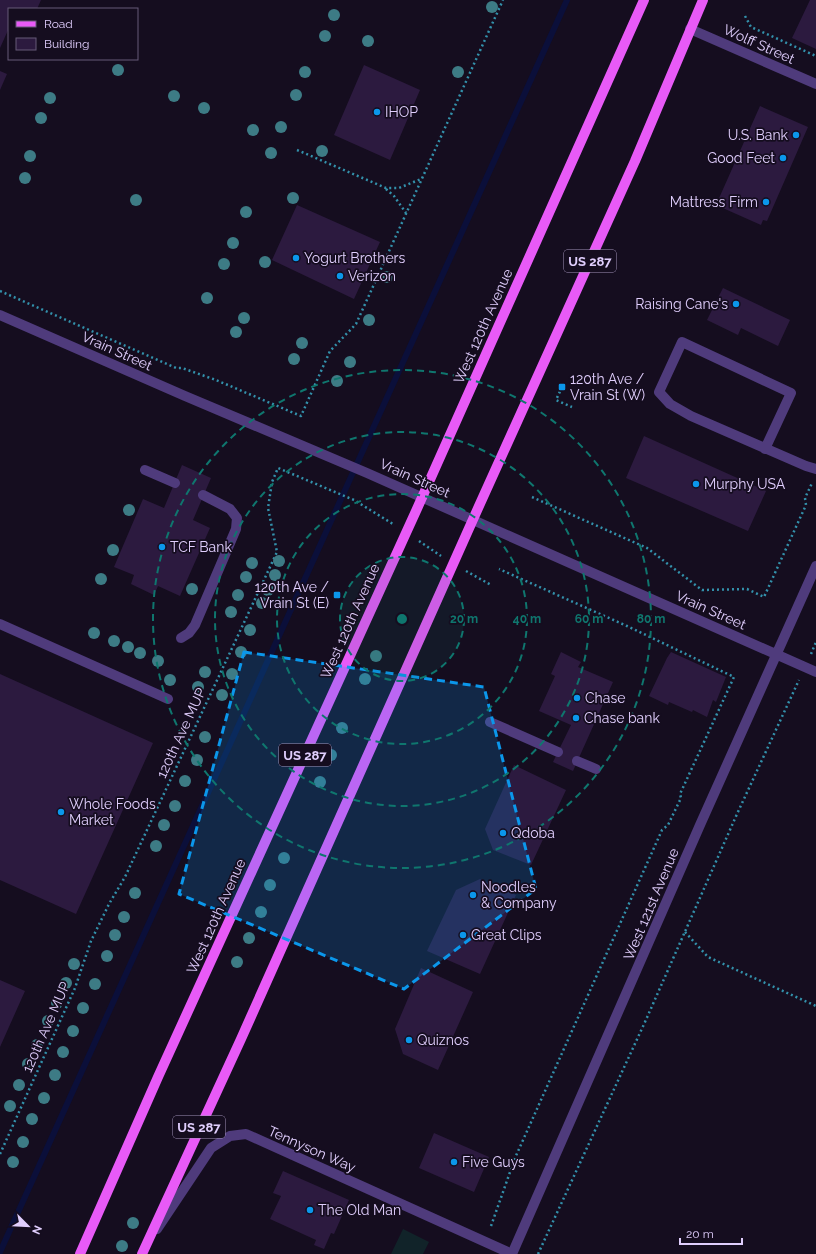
<svg xmlns="http://www.w3.org/2000/svg" width="816" height="1254" viewBox="0 0 816 1254" font-family="Raleway,sans-serif">
<rect width="100%" height="100%" fill="#150d1f"/>
<path fill="#112329" d="M403 1229 429 1242 423 1254H391Z"/>
<g fill="none" stroke-linecap="round" stroke-linejoin="round">
<path stroke="#0b0f3a" stroke-width="6" d="M0 1252 567 0"/>
</g>
<path fill="#2c1a3f" d="M0 0H41L37 9H9V28L0 48Z
M810 0H816V49L792 38Z
M364 65 420 90 390 160 334 135Z
M0 71 7 74 0 90Z
M760 106 808 127 767 221 763 220 761 225 716 205Z
M297 205 380 242 354 299 272 260Z
M723 288 790 320 778 346 741 328 738 335 707 320Z
M644 436 766 491 748 531 626 478Z
M182 465 211 478 193 520 210 528 180 596 158 586 154 595 131 584 134 575 114 567 143 499 164 508Z
M561 652 581 662 578 667 613 682 573 771 553 762 571 725 539 711 555 676 551 674Z
M671 652 726 677 716 702 713 700 707 717 693 710 692 712 669 702 668 705 649 696 667 658Z
M0 674 153 743 76 914 0 880Z
M514 765 566 790 531 865 493 850 485 829Z
M480 879 516 895 480 974 427 951 456 890Z
M421 968 473 992 438 1070 403 1054 395 1029Z
M0 980 25 991 0 1047Z
M434 1133 489 1157 474 1192 419 1168Z
M283 1171 349 1200 334 1234 331 1233 324 1249 314 1245 316 1240 270 1219 281 1196 273 1193Z"/>
<g fill="none" stroke-linecap="round" stroke-linejoin="round">
<path stroke="#3391ab" stroke-width="2.5" stroke-dasharray="2 3" stroke-linecap="butt" d="M745 16 751 27 816 56
M297 150 386 188H399L421 179
M386 189 394 196 406 213
M0 291 176 368H182L216 380 301 416 330 351 356 324 503 0
M562 387 556 400 572 407
M532 497 647 548 702 590 747 589 764 597 806 505 805 498 812 483
M419 541 441 556
M466 571 491 585
M811 654 816 642
M685 932 708 957 816 1006
M0 1154 75 988 91 941 109 904 125 877 277 552 268 508 272 482 278 468 354 500 393 524
M491 1226 515 1158 662 830 668 825 681 798 680 794 734 677 627 626 499 569
M538 1254 645 1022 737 814 799 680"/>
<path stroke="#4f3b7c" stroke-width="10" d="M765 449 791 393 682 342 659 392 670 404 691 416 806 466 816 469
M145 470 175 483
M0 624 168 699
M181 638 189 633 195 625 236 529 237 518 230 509 203 495
M490 722 558 752
M577 761 596 769"/>
<path stroke="#4f3b7c" stroke-width="10" d="M690 29 816 84
M0 315 185 396 367 473 816 672
M157 1229 211 1148 230 1136 246 1134 512 1254 700 825 816 566"/>
<path stroke="#e85af7" stroke-width="10" d="M80 1254 158 1077 416 511 644 0
M142 1254 241 1039 479 506 635 161 703 0"/>
</g>
<g fill="#3d7b85">
<circle cx="492" cy="7" r="6"/>
<circle cx="334" cy="15" r="6"/>
<circle cx="325" cy="36" r="6"/>
<circle cx="368" cy="41" r="6"/>
<circle cx="118" cy="70" r="6"/>
<circle cx="305" cy="72" r="6"/>
<circle cx="458" cy="72" r="6"/>
<circle cx="296" cy="95" r="6"/>
<circle cx="174" cy="96" r="6"/>
<circle cx="50" cy="98" r="6"/>
<circle cx="204" cy="108" r="6"/>
<circle cx="41" cy="118" r="6"/>
<circle cx="281" cy="127" r="6"/>
<circle cx="253" cy="130" r="6"/>
<circle cx="322" cy="151" r="6"/>
<circle cx="271" cy="153" r="6"/>
<circle cx="30" cy="156" r="6"/>
<circle cx="25" cy="178" r="6"/>
<circle cx="293" cy="198" r="6"/>
<circle cx="136" cy="200" r="6"/>
<circle cx="246" cy="212" r="6"/>
<circle cx="233" cy="243" r="6"/>
<circle cx="265" cy="262" r="6"/>
<circle cx="224" cy="264" r="6"/>
<circle cx="387" cy="277" r="6"/>
<circle cx="207" cy="298" r="6"/>
<circle cx="244" cy="318" r="6"/>
<circle cx="369" cy="320" r="6"/>
<circle cx="236" cy="332" r="6"/>
<circle cx="302" cy="343" r="6"/>
<circle cx="294" cy="359" r="6"/>
<circle cx="350" cy="362" r="6"/>
<circle cx="337" cy="381" r="6"/>
<circle cx="129" cy="510" r="6"/>
<circle cx="113" cy="550" r="6"/>
<circle cx="279" cy="561" r="6"/>
<circle cx="252" cy="563" r="6"/>
<circle cx="275" cy="575" r="6"/>
<circle cx="246" cy="577" r="6"/>
<circle cx="101" cy="579" r="6"/>
<circle cx="192" cy="589" r="6"/>
<circle cx="268" cy="590" r="6"/>
<circle cx="238" cy="595" r="6"/>
<circle cx="262" cy="603" r="6"/>
<circle cx="231" cy="612" r="6"/>
<circle cx="250" cy="630" r="6"/>
<circle cx="94" cy="633" r="6"/>
<circle cx="114" cy="641" r="6"/>
<circle cx="128" cy="647" r="6"/>
<circle cx="241" cy="652" r="6"/>
<circle cx="140" cy="653" r="6"/>
<circle cx="376" cy="656" r="6"/>
<circle cx="158" cy="661" r="6"/>
<circle cx="205" cy="672" r="6"/>
<circle cx="232" cy="674" r="6"/>
<circle cx="365" cy="679" r="6"/>
<circle cx="170" cy="680" r="6"/>
<circle cx="198" cy="687" r="6"/>
<circle cx="222" cy="695" r="6"/>
<circle cx="342" cy="728" r="6"/>
<circle cx="205" cy="737" r="6"/>
<circle cx="331" cy="755" r="6"/>
<circle cx="197" cy="760" r="6"/>
<circle cx="185" cy="781" r="6"/>
<circle cx="320" cy="782" r="6"/>
<circle cx="175" cy="806" r="6"/>
<circle cx="164" cy="825" r="6"/>
<circle cx="156" cy="846" r="6"/>
<circle cx="284" cy="858" r="6"/>
<circle cx="270" cy="885" r="6"/>
<circle cx="135" cy="893" r="6"/>
<circle cx="261" cy="912" r="6"/>
<circle cx="124" cy="917" r="6"/>
<circle cx="115" cy="935" r="6"/>
<circle cx="249" cy="938" r="6"/>
<circle cx="107" cy="956" r="6"/>
<circle cx="237" cy="962" r="6"/>
<circle cx="74" cy="964" r="6"/>
<circle cx="66" cy="983" r="6"/>
<circle cx="95" cy="984" r="6"/>
<circle cx="57" cy="1003" r="6"/>
<circle cx="83" cy="1008" r="6"/>
<circle cx="48" cy="1021" r="6"/>
<circle cx="73" cy="1031" r="6"/>
<circle cx="37" cy="1045" r="6"/>
<circle cx="63" cy="1052" r="6"/>
<circle cx="28" cy="1064" r="6"/>
<circle cx="55" cy="1075" r="6"/>
<circle cx="19" cy="1085" r="6"/>
<circle cx="44" cy="1098" r="6"/>
<circle cx="10" cy="1106" r="6"/>
<circle cx="32" cy="1119" r="6"/>
<circle cx="23" cy="1142" r="6"/>
<circle cx="13" cy="1162" r="6"/>
<circle cx="133" cy="1223" r="6"/>
<circle cx="122" cy="1246" r="6"/>
</g>
<path fill="#0b97eb" fill-opacity="0.2" stroke="#0b97eb" stroke-width="3" stroke-dasharray="8 5" stroke-linejoin="round" d="M244 652 484 687 536 889 404 989 179 894Z"/>
<circle cx="402" cy="619" r="62" fill="#0f766e" fill-opacity=".12"/>
<g fill="none" stroke="#0f766e" stroke-width="2" stroke-dasharray="7 5">
<circle cx="402" cy="619" r="62"/>
<circle cx="402" cy="619" r="125"/>
<circle cx="402" cy="619" r="187"/>
<circle cx="402" cy="619" r="249"/>
</g>
<g fill="#0b97eb" stroke="#150d1f" stroke-width="1.5">
<circle cx="377" cy="112" r="4"/>
<circle cx="796" cy="135" r="4"/>
<circle cx="783" cy="158" r="4"/>
<circle cx="766" cy="202" r="4"/>
<circle cx="296" cy="258" r="4"/>
<circle cx="340" cy="276" r="4"/>
<circle cx="736" cy="304" r="4"/>
<rect x="558" y="383" width="8" height="8" rx="2"/>
<circle cx="696" cy="484" r="4"/>
<circle cx="162" cy="547" r="4"/>
<rect x="333" y="591" width="8" height="8" rx="2"/>
<circle cx="577" cy="698" r="4"/>
<circle cx="576" cy="718" r="4"/>
<circle cx="61" cy="812" r="4"/>
<circle cx="503" cy="833" r="4"/>
<circle cx="473" cy="895" r="4"/>
<circle cx="463" cy="935" r="4"/>
<circle cx="409" cy="1040" r="4"/>
<circle cx="454" cy="1162" r="4"/>
<circle cx="310" cy="1210" r="4"/>
</g>
<g text-anchor="middle" dominant-baseline="central" stroke-width="3.5" stroke-linejoin="round" paint-order="stroke">
<g fill="#150d1f" stroke="#a394ba" stroke-width="1">
<rect x="564" y="250" width="52" height="22" rx="3"/>
<rect x="279" y="744" width="52" height="22" rx="3"/>
<rect x="173" y="1116" width="52" height="22" rx="3"/>
</g>
<g font-size="13" font-weight="bold" fill="#e0cefd">
<text x="590" y="261">US 287</text>
<text x="305" y="755">US 287</text>
<text x="199" y="1127">US 287</text>
</g>
<g font-size="14" fill="#e0cefd" stroke="#150d1f">
<text transform="translate(759 44) rotate(24)">Wolff Street</text>
<text transform="translate(483 326) rotate(-66)">West 120th Avenue</text>
<text transform="translate(117 351) rotate(24)">Vrain Street</text>
<text transform="translate(415 478) rotate(24)">Vrain Street</text>
<text transform="translate(711 610) rotate(24)">Vrain Street</text>
<text transform="translate(350 621) rotate(-66)">West 120th Avenue</text>
<text transform="translate(181 733) rotate(-65)">120th Ave MUP</text>
<text transform="translate(651 904) rotate(-67)">West 121st Avenue</text>
<text transform="translate(216 916) rotate(-66)">West 120th Avenue</text>
<text transform="translate(46 1027) rotate(-66)">120th Ave MUP</text>
<text transform="translate(312 1149) rotate(24)">Tennyson Way</text>
</g>
<g font-size="14" fill="#e0cefd" stroke="#150d1f" text-anchor="start">
<text x="385" y="112">IHOP</text>
<text x="788" y="135" text-anchor="end">U.S. Bank</text>
<text x="775" y="158" text-anchor="end">Good Feet</text>
<text x="758" y="202" text-anchor="end">Mattress Firm</text>
<text x="304" y="258">Yogurt Brothers</text>
<text x="348" y="276">Verizon</text>
<text x="728" y="304" text-anchor="end">Raising Cane's</text>
<text x="570" y="379">120th Ave /<tspan x="570" dy="16">Vrain St (W)</tspan></text>
<text x="704" y="484">Murphy USA</text>
<text x="170" y="547">TCF Bank</text>
<text x="329" y="587" text-anchor="end">120th Ave /<tspan x="329" dy="16">Vrain St (E)</tspan></text>
<text x="585" y="698">Chase</text>
<text x="584" y="718">Chase bank</text>
<text x="69" y="804">Whole Foods<tspan x="69" dy="16">Market</tspan></text>
<text x="511" y="833">Qdoba</text>
<text x="481" y="887">Noodles<tspan x="481" dy="16">&amp; Company</tspan></text>
<text x="471" y="935">Great Clips</text>
<text x="417" y="1040">Quiznos</text>
<text x="462" y="1162">Five Guys</text>
<text x="318" y="1210">The Old Man</text>
</g>
</g>
<circle cx="402" cy="619" r="6" fill="#0f766e" stroke="#150d1f" stroke-width="2"/>
<g font-size="12" text-anchor="middle" font-weight="bold" fill="#0f766e" stroke="#150d1f" stroke-width="3.5" stroke-linejoin="round" paint-order="stroke">
<text x="464" y="623">20 m</text>
<text x="527" y="623">40 m</text>
<text x="589" y="623">60 m</text>
<text x="651" y="623">80 m</text>
</g>
<rect x="8" y="8" width="130" height="52" fill="#150d1f" stroke="#665a78"/>
<rect x="16" y="21" width="20" height="6" fill="#e85af7" stroke="#665a78"/>
<text x="44" y="28" font-size="12" fill="#e0cefd">Road</text>
<rect x="16" y="38" width="20" height="12" fill="#2c1a3f" stroke="#665a78"/>
<text x="44" y="48" font-size="12" fill="#e0cefd">Building</text>
<g transform="translate(28 1226) rotate(114)" stroke="#150d1f" stroke-width="3" paint-order="stroke">
<path d="M0-3L7 15L0 10L-7 15Z" fill="#e0cefd"/>
<text y="-6" font-size="11" font-weight="bold" text-anchor="middle" fill="#e0cefd">N</text>
</g>
<path d="M680 1238v6h62v-6" fill="none" stroke="#e0cefd" stroke-width="2"/>
<text x="686" y="1238" font-size="12" fill="#e0cefd" stroke="#150d1f" stroke-width="3" paint-order="stroke">20 m</text>
</svg>
